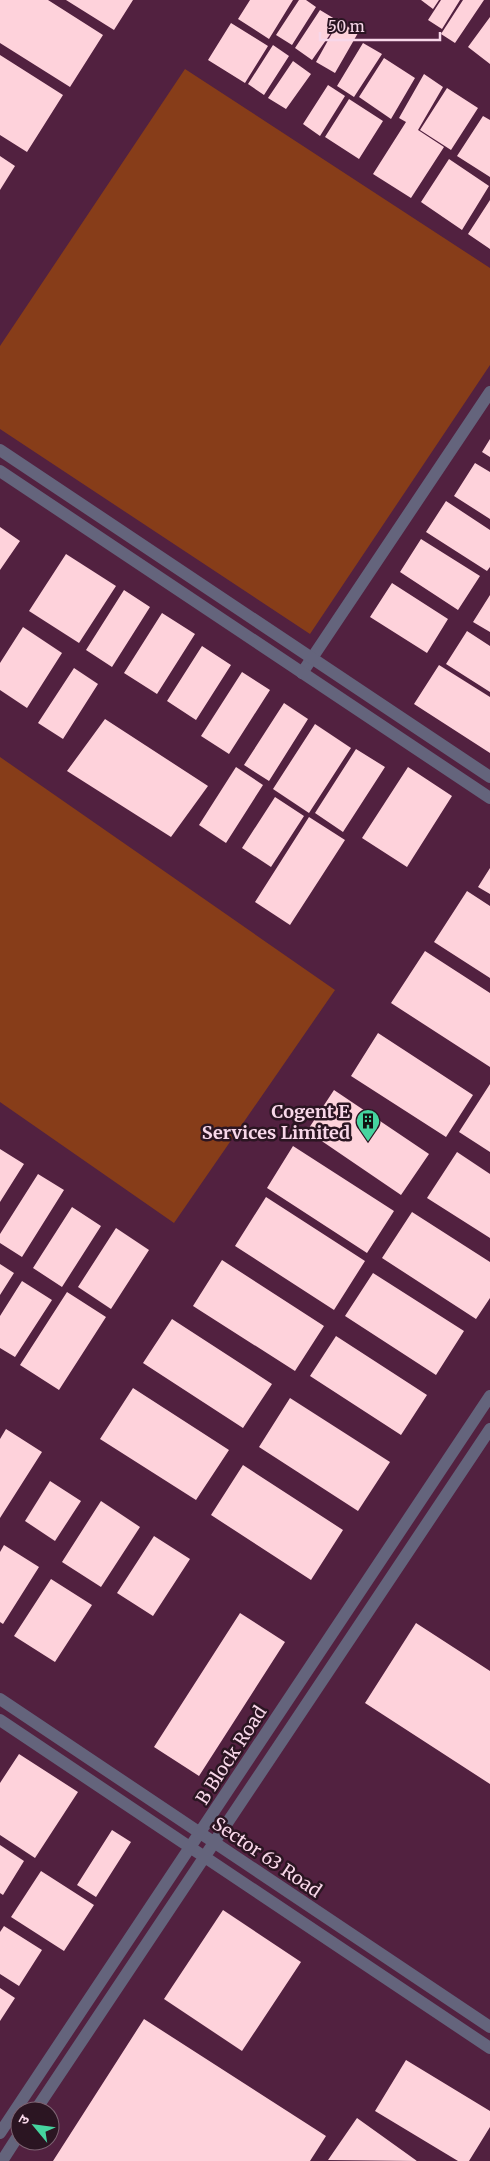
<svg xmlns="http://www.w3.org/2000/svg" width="490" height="2161" viewBox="0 0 490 2161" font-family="Merriweather,'Noto Sans Devanagari',serif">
<rect width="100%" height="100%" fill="#522140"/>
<path fill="#873d19" d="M185 69 490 268V365L310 634 0 429V346Z
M0 757 335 990 174 1223 0 1102Z"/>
<path fill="#fed2db" d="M0 0H48L103 35 70 87 0 43Z
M66 0H133L114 30Z
M250 0H293L269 39 238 19Z
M299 0H306L316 7 292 45 276 35Z
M421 0H439L433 9Z
M441 0H460L442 29 428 20Z
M463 0H484L455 43 441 34Z
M320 10 358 33 335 73 316 62 336 26 312 60 295 48Z
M490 17V64L468 47Z
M231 23 268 46 245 83 208 60Z
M363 43 382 54 354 97 337 86Z
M273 45 289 56 264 95 248 84Z
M0 55 63 95 27 152 0 135Z
M384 58 415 78 391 119 359 97Z
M293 61 311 74 286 109 268 98Z
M424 74 443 87 418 130 444 147 411 198 373 174 406 122 399 118Z
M328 85 345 96 320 136 303 124Z
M447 88 478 108 451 150 420 130Z
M349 99 383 121 359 159 325 137Z
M483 116 490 120V177L457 156Z
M0 156 15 166 0 190Z
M449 159 489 186 462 230 421 202Z
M490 200V249L468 234Z
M490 439V457L482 452Z
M475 463 490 472V519L454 496Z
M446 501 490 530V567L487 571 426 532Z
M0 527 20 541 0 570Z
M421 539 480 576 458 610 400 572Z
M66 554 116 586 79 643 29 611Z
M392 583 448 619 427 653 370 617Z
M124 590 150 607 112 667 86 650Z
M490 595V632L473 622Z
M162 613 195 634 157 694 124 673Z
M23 627 62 653 27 708 0 690V663Z
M467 631 490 646V692L446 664Z
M202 646 231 665 196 720 167 701Z
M439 665 490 697V753L414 704Z
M74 668 98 684 63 739 38 723Z
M242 672 270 690 229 754 201 736Z
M284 703 308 719 269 781 244 765Z
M105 719 208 786 171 837 67 771Z
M315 724 351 748 309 813 273 789Z
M356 749 385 767 343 832 315 813Z
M236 767 263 785 226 843 199 825Z
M408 767 452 796 407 867 362 838Z
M275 797 304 816 271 867 242 848Z
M309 817 345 840 290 925 255 902Z
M490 868V894L478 887Z
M467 891 490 906V978L434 942Z
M425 951 490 993V1067L391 1003Z
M378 1033 473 1095 446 1137 351 1076Z
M490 1084V1152L459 1132Z
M334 1090 429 1154 401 1195 307 1131Z
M293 1146 394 1211 367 1253 267 1188Z
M0 1149 24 1164 0 1202Z
M457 1152 490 1174V1238L427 1198Z
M38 1174 64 1190 22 1257 0 1243V1234Z
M266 1197 365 1261 334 1310 235 1246Z
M72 1207 101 1226 62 1287 33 1268Z
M412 1212 490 1262V1298L476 1319 382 1258Z
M116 1228 149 1250 111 1309 78 1287Z
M222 1260 324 1326 295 1371 193 1306Z
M0 1264 14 1273 0 1295Z
M373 1273 464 1331 436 1375 345 1316Z
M22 1281 52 1300 15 1357 0 1348V1316Z
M67 1292 106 1317 59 1390 20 1365Z
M172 1319 272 1384 243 1428 143 1363Z
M336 1336 427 1395 401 1435 310 1376Z
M133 1388 229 1450 196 1500 100 1439Z
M290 1398 390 1462 358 1511 259 1447Z
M6 1429 42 1452 0 1518V1439Z
M243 1465 343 1530 311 1580 211 1515Z
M50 1481 81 1501 55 1541 25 1521Z
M101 1501 140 1527 101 1587 62 1562Z
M154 1536 190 1559 153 1616 117 1593Z
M4 1545 39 1567 3 1624 0 1622V1552Z
M51 1579 92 1605 55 1662 14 1636Z
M240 1613 285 1642 199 1776 154 1747Z
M416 1623 490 1671V1784L365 1703Z
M19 1754 78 1792 35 1858 0 1835V1783Z
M112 1830 131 1842 96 1897 77 1885Z
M0 1845 24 1861 3 1895 0 1893Z
M41 1871 94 1905 64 1951 11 1917Z
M223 1910 301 1962 242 2051 164 1999Z
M4 1926 42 1950 19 1986 0 1974V1932Z
M0 1988 15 1998 0 2021Z
M144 2019 326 2136 310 2161H53Z
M406 2060 490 2111V2127L469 2161H458L375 2111Z
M357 2118 417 2161 328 2160Z"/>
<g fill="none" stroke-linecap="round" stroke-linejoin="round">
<path stroke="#64647c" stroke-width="12" d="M302 673 490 392"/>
<path stroke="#64647c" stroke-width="12" d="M0 450 490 777
M0 471 490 798
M0 1699 490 2027
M0 1720 490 2048
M35 2111 490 1429
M0 2133 490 1396
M2 2161 20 2133"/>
</g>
<defs>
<g id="building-pin" transform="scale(1.25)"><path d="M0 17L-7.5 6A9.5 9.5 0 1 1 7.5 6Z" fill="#45d49f" stroke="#2b1522"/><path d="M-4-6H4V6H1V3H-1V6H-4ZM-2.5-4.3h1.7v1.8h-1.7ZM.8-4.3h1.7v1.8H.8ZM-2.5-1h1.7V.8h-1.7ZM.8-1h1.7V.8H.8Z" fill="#111"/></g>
</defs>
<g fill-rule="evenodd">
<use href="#building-pin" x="368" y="1121"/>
</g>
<g text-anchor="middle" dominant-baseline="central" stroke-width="5" stroke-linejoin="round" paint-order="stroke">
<g font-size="18" font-weight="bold" fill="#f8d7e9" stroke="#2b1522" text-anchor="end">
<text x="350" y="1111">Cogent E<tspan x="350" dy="21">Services Limited</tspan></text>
</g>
<g font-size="18" fill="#f8d7e9" stroke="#2b1522">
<text transform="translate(231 1755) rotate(-57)">B Block Road</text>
<text transform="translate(267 1857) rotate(34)">Sector 63 Road</text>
</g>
</g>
<g transform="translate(35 2126) rotate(299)"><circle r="24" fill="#2b1522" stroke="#7d6372"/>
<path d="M0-4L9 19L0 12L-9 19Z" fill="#45d49f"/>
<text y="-8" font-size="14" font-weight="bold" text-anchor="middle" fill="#f8d7e9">उ</text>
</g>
<path d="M320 32v8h120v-8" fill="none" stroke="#f8d7e9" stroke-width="2.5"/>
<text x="328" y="32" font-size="15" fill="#f8d7e9" stroke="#2b1522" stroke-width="4" paint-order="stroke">50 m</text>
</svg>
